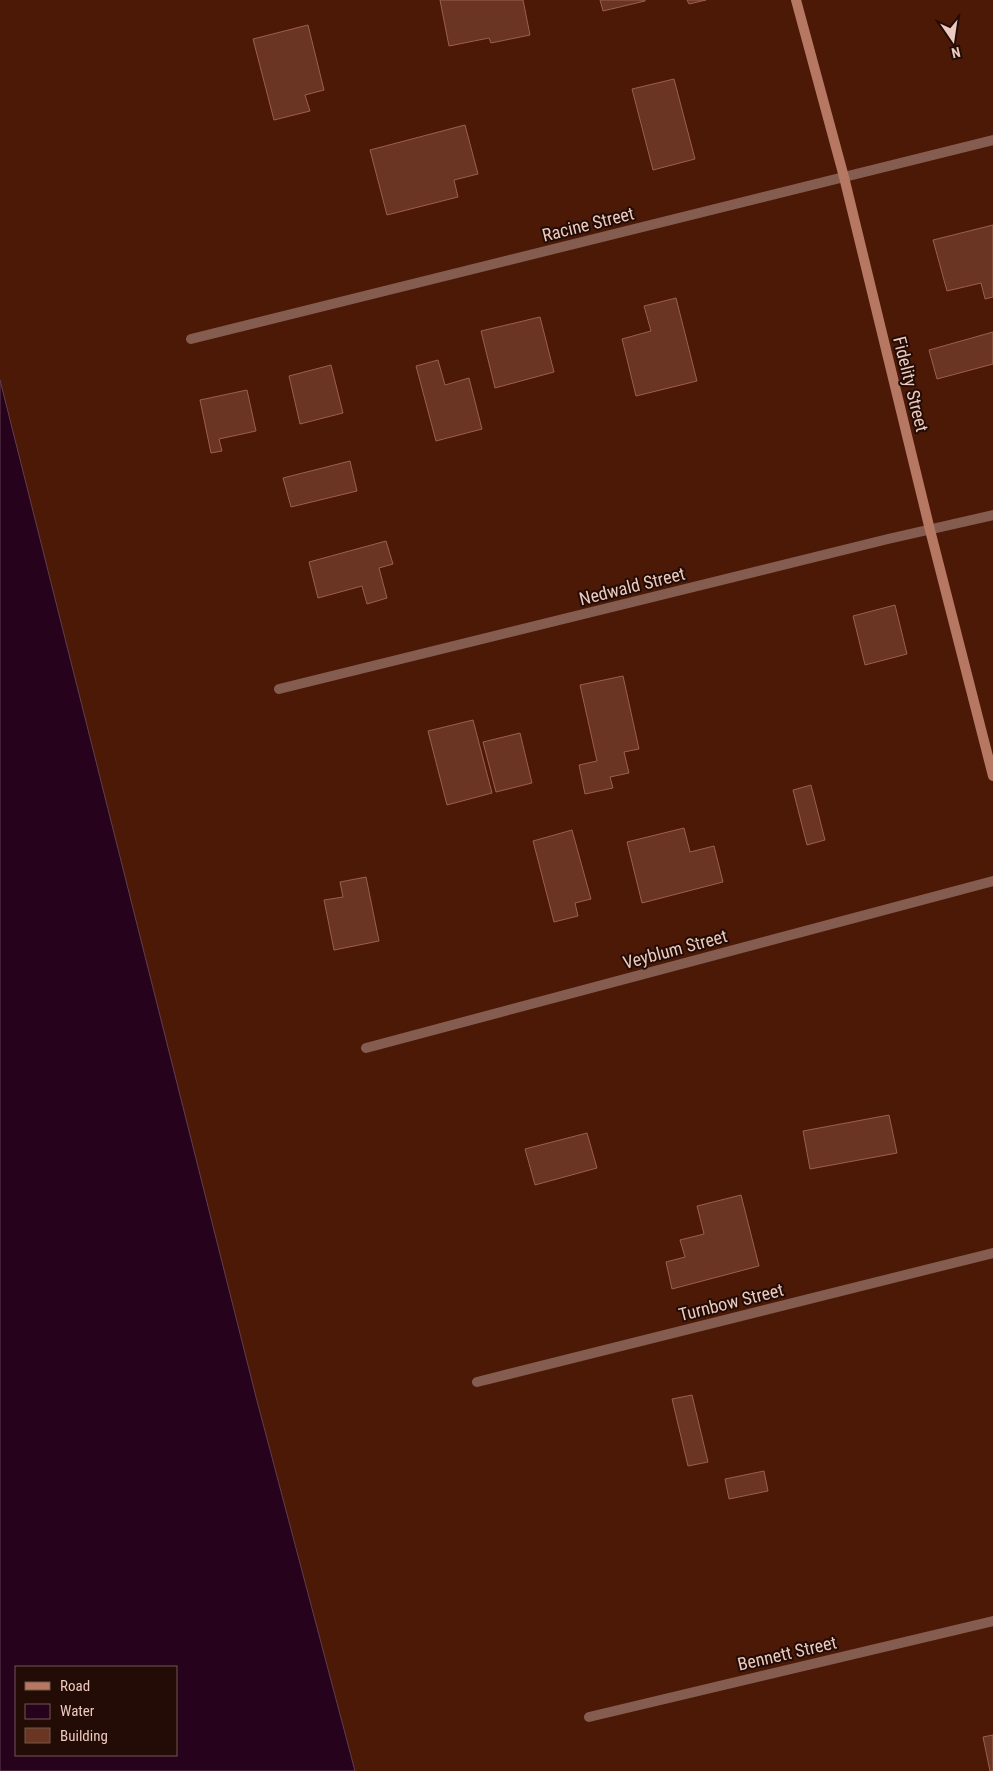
<svg xmlns="http://www.w3.org/2000/svg" width="993" height="1771" viewBox="0 0 993 1771" font-family="'Roboto Condensed',sans-serif">
<rect width="100%" height="100%" fill="#4c1906"/>
<path fill="#26021d" stroke="#613e4e" fill-rule="evenodd" d="M0 380 256 1397 355 1771H0ZM16 1667H176V1755H16Z"/>
<path fill="#6b3523" stroke="#9b604c" d="M440 0H523L530 35 491 43 489 38 449 46Z
M600 0H645V1L603 11Z
M687 0H706L689 4Z
M308 25 324 90 305 95 310 111 274 120 253 39Z
M674 79 695 159 653 170 632 89Z
M465 125 478 174 454 180 458 197 387 215 370 150Z
M993 225V297L985 299 981 283 947 291 933 240Z
M676 298 697 381 636 396 622 339 651 331 644 306Z
M540 317 554 372 495 388 481 331Z
M993 332V364L937 379 929 350Z
M438 360 445 385 469 378 482 429 436 441 416 366Z
M331 365 343 413 300 424 289 376Z
M247 390 256 431 219 439 222 451 211 453 200 400Z
M350 461 357 491 291 507 283 478Z
M386 541 393 564 379 568 387 598 367 604 362 586 318 598 309 562Z
M895 605 907 654 865 665 853 616Z
M623 676 639 749 624 752 629 773 610 777 613 788 585 794 579 765 597 761 580 685Z
M473 720 492 793 447 805 428 731Z
M520 733 532 783 496 792 483 742Z
M811 785 825 840 807 845 793 790Z
M684 828 690 852 714 846 723 882 642 903 627 842Z
M572 830 591 899 575 903 578 916 554 922 533 841Z
M366 877 379 941 334 950 324 900 343 897 340 882Z
M889 1115 897 1153 810 1169 803 1131Z
M587 1133 597 1168 535 1185 525 1149Z
M741 1195 759 1266 672 1289 666 1262 685 1257 680 1240 704 1234 697 1206Z
M692 1395 708 1462 688 1466 672 1399Z
M764 1471 768 1491 729 1499 725 1479Z
M993 1735V1771H990L983 1737Z"/>
<g fill="none" stroke-linecap="round" stroke-linejoin="round">
<path stroke="#845d50" stroke-width="10" d="M191 339 993 140
M279 689 888 539 993 515
M366 1048 993 881
M477 1382 993 1253
M589 1717 993 1621"/>
<path stroke="#b67863" stroke-width="10" d="M796 0 844 177 930 530 993 776"/>
</g>
<g text-anchor="middle" dominant-baseline="central" stroke-width="4" stroke-linejoin="round" paint-order="stroke">
<g font-size="18" fill="#eccabf" stroke="#230c05">
<text transform="translate(588 224) rotate(-14)">Racine Street</text>
<text transform="translate(911 384) rotate(76)">Fidelity Street</text>
<text transform="translate(632 586) rotate(-14)">Nedwald Street</text>
<text transform="translate(675 949) rotate(-15)">Veyblum Street</text>
<text transform="translate(731 1302) rotate(-14)">Turnbow Street</text>
<text transform="translate(787 1653) rotate(-13)">Bennett Street</text>
</g>
</g>
<rect x="15" y="1666" width="162" height="90" fill="#230c05" stroke="#73584f"/>
<rect x="25" y="1682" width="25" height="8" fill="#b67863" stroke="#73584f"/>
<text x="60" y="1691" font-size="15" fill="#eccabf">Road</text>
<rect x="25" y="1704" width="25" height="15" fill="#26021d" stroke="#73584f"/>
<text x="60" y="1716" font-size="15" fill="#eccabf">Water</text>
<rect x="25" y="1728" width="25" height="15" fill="#6b3523" stroke="#73584f"/>
<text x="60" y="1741" font-size="15" fill="#eccabf">Building</text>
<g transform="translate(953 40) rotate(167)" stroke="#230c05" stroke-width="4" paint-order="stroke">
<path d="M0-4L9 19L0 12L-9 19Z" fill="#eccabf"/>
<text y="-8" font-size="14" font-weight="bold" text-anchor="middle" fill="#eccabf">N</text>
</g>
</svg>
